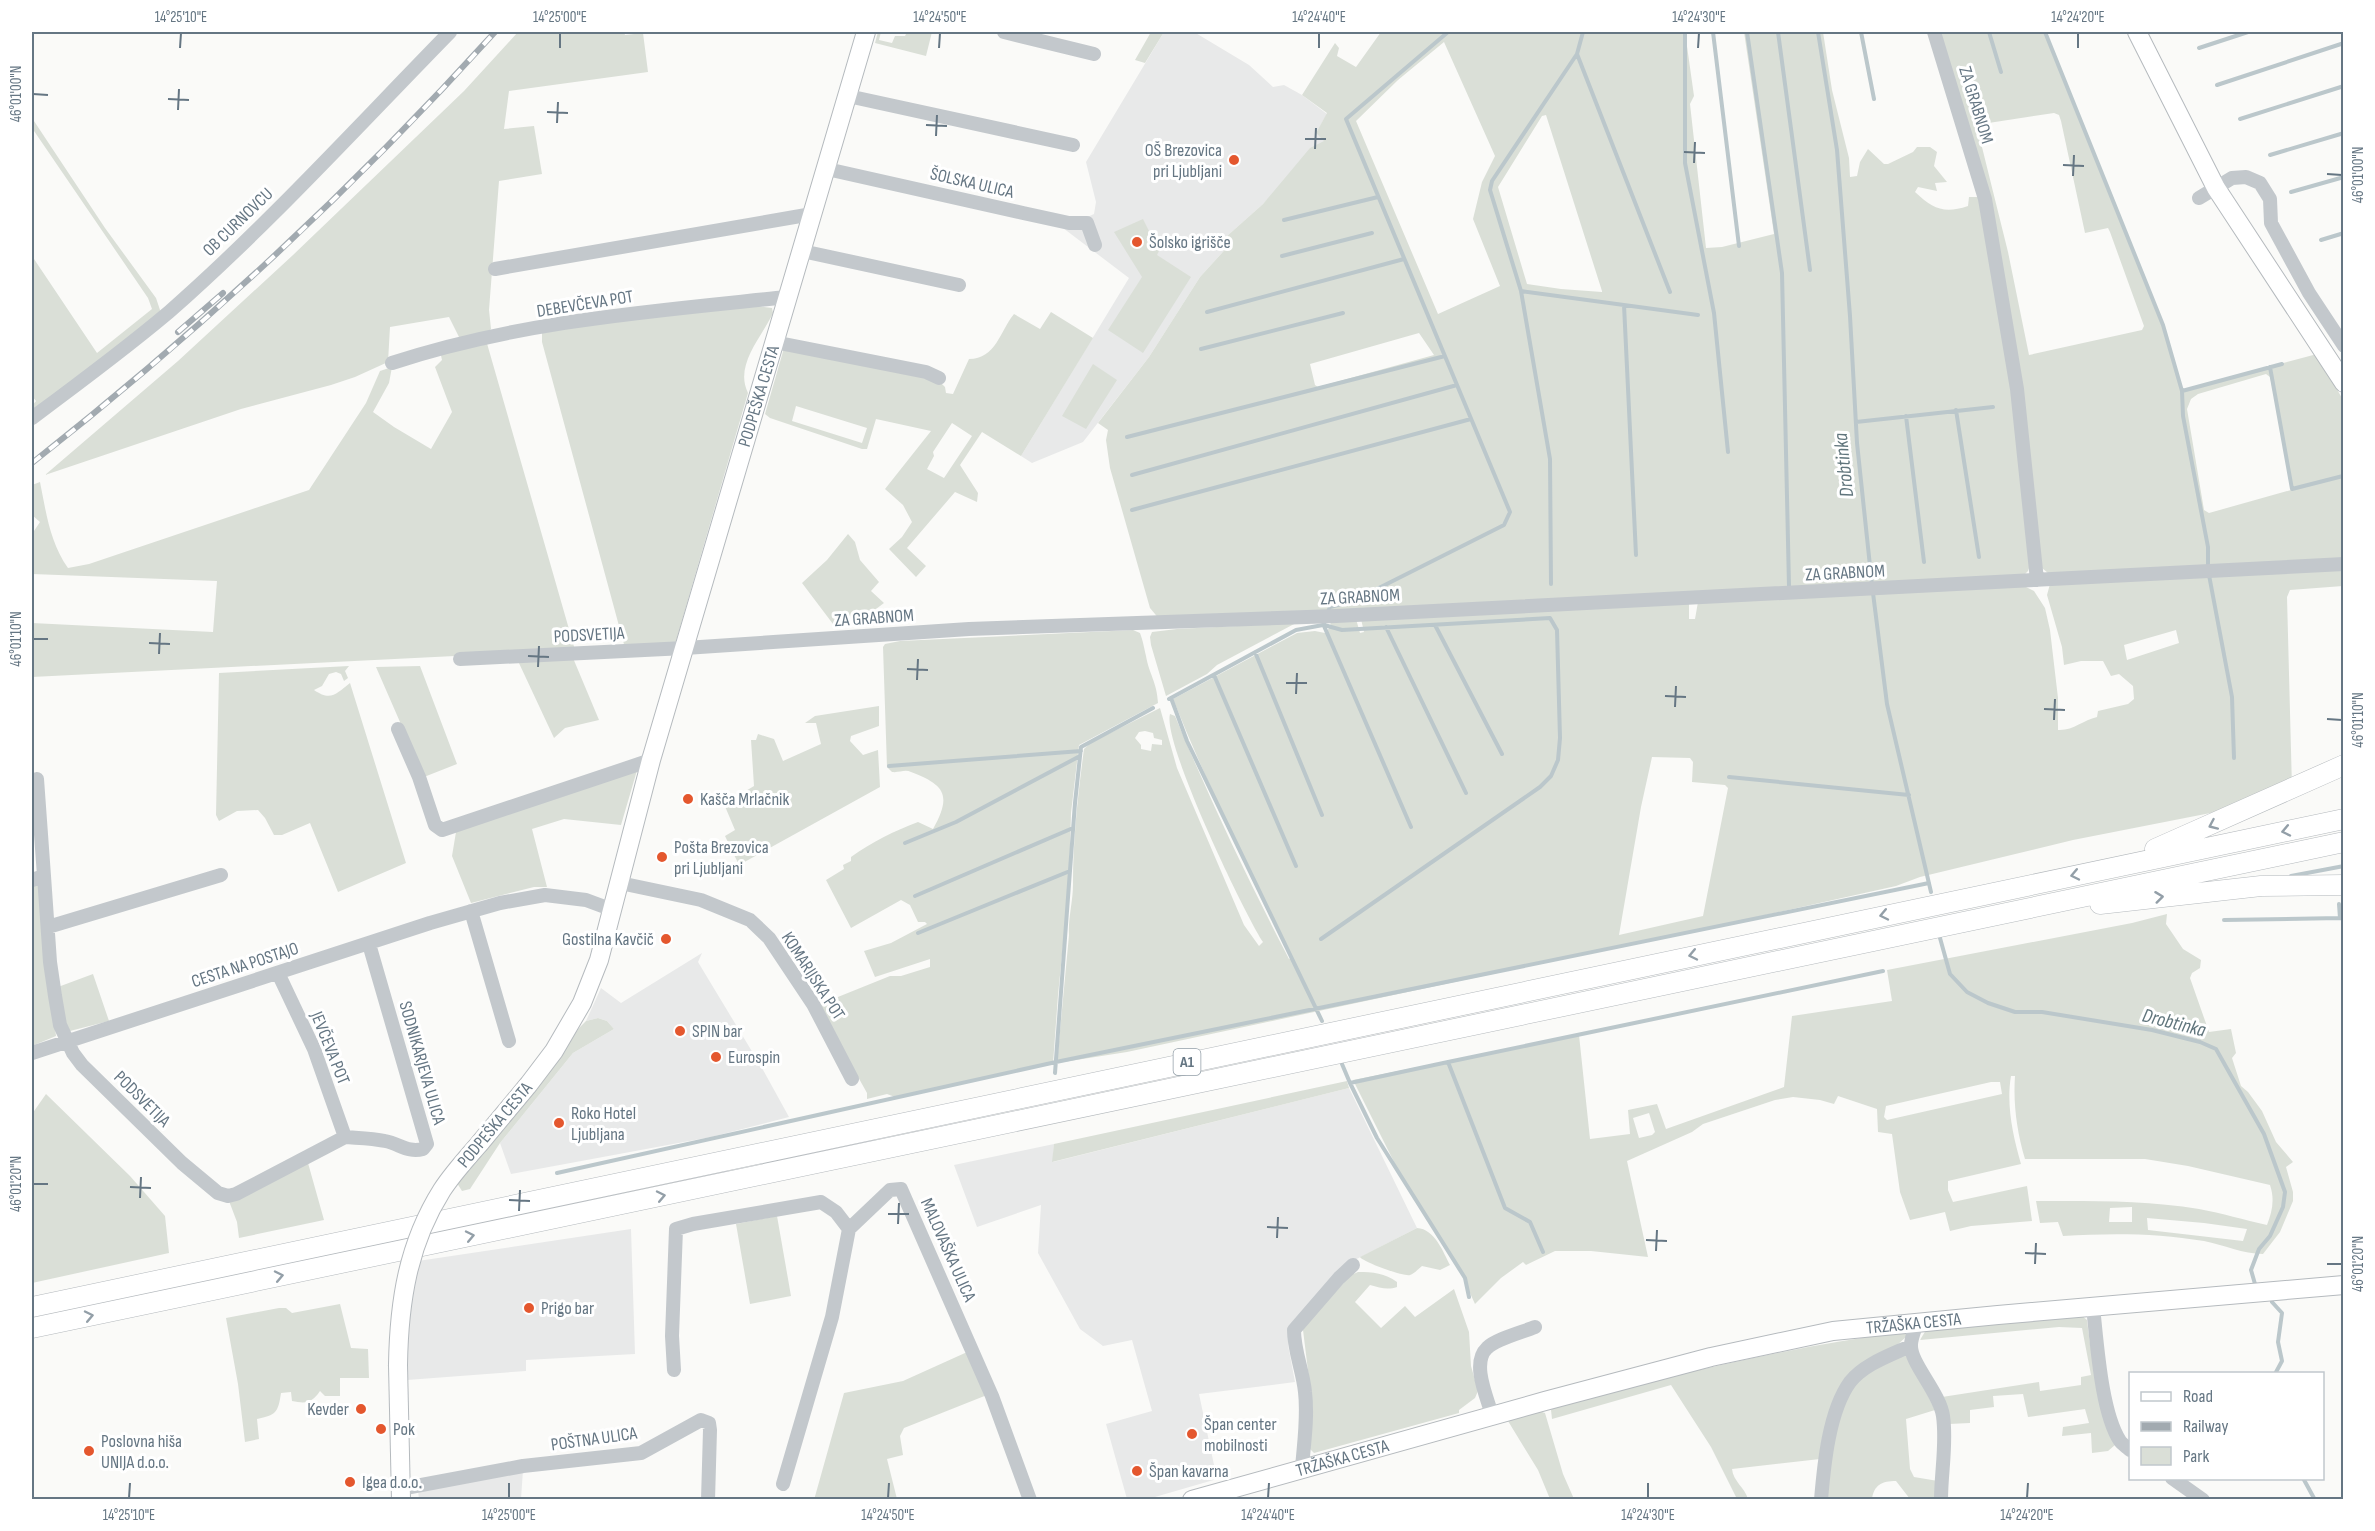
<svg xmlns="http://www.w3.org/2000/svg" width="2375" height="1531" viewBox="0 0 2375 1531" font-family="'Sofia Sans Condensed',sans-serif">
<rect width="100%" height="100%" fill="#fafaf8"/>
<path fill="#e8e9e9" d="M1164 32H1194L1249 65 1273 87 1284 85 1302 95 1327 114 1316 133 1325 141 1263 204 1227 236 1231 243 1200 277 1149 357 1083 442 1032 463 1021 456 1129 278 1063 228 1094 214 1096 202 1086 162Z
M702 953 698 962 762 1068 789 1117 711 1137 511 1174 500 1143 573 1053 614 1029 607 1021 598 1018 586 1021 601 988 621 1003Z
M1349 1088 1417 1228 1345 1265 1289 1330 1288 1345 1295 1382 1199 1394 1217 1479 1148 1499H1127L1106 1424 1152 1411 1132 1340 1103 1346 1080 1329 1038 1253 1041 1205 977 1227 954 1165 1054 1144 1053 1162Z
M631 1229 635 1354 526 1360V1371L407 1380V1312L418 1261Z
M523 1470 521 1499H419L418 1491Z"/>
<path fill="#dadfd7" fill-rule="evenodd" d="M518 32H624L625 35 643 33 648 72 509 91 504 129 534 126 542 174 499 181 489 310 491 329 488 332 460 339 449 317 390 327 388 362 355 377 331 385 241 409 45 475 178 361 293 255 464 91Z
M878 32H881L879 40 892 43 895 36H905L907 32H932L926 56 875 43Z
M1151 32H1164L1145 63 1135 60Z
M1381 32H1685L1694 96 1690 104 1706 248 1722 247 1774 234 1744 32H1823L1832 90 1849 158 1850 177 1857 176 1860 162 1868 149 1884 164H1888L1913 152 1917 147H1930L1937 152 1934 166 1947 182 1935 183 1937 191 1918 187 1915 192C1933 209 1944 214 1968 206L1969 197H1979L2008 357 2031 562 2028 571 2021 578 1160 620 1150 608 1110 468 1106 440 1108 430 1098 423 1149 357 1200 277 1231 243 1227 236 1263 204 1310 148 1324 141 1316 133 1327 113 1302 95 1335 43 1339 48 1337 56 1356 67ZM1444 42 1495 156 1482 182 1473 219 1500 286 1438 314 1356 121 1398 80ZM1546 115 1602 291V292L1561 289 1527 284 1498 187 1542 116ZM1419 333 1434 355 1318 387 1315 385 1310 364Z
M1941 32H2044L2152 295 2183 390 2317 354 2343 400V560L2048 573 2042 568 2017 356ZM2054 113 2059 115 2061 121 2085 233 2108 228 2110 232 2144 326 2142 330 2029 355 2008 252 1978 131 1982 124ZM2266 374 2270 377 2291 476V490L2209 513 2204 510 2187 409 2191 399 2198 394Z
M32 118 105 228 156 298 161 313 32 414V406L36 401 32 396V256L97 353 152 309 148 298 32 128Z
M1143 219 1159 251 1157 255 1191 277 1143 353 1108 330 1142 277 1114 232Z
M756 306 772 308 773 313C762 337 734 365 748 393L676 641 673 645 625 648 542 342V331L586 323Z
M1051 312 1093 338 1021 456 982 432 960 465 978 493 977 502 955 492 907 548 926 566 916 577 889 549 902 537 912 522 903 505 885 489 931 431 876 419 867 449H862L770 418 765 414 784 348 937 379 945 387 946 393 953 394 969 359C996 359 1000 331 1014 314L1040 329ZM796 406 867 428 862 443 792 421ZM952 423 972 436 944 478 927 469 934 456 933 452Z
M486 340 575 650 32 677V623L213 632 217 581 32 574V534L40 522 32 515V485L40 482C46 512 50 543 68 568L89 564 309 490 366 403 380 371 392 367 389 383 373 412 394 427 431 449 452 412 435 367 442 360 440 351Z
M1093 364 1117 380 1086 429 1062 416Z
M848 534 855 542 860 560 879 582 871 591 884 603 872 612 836 628 802 583 827 560Z
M2343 569V586L2290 590 2287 597 2292 788 2241 807 2073 840 1920 877 1896 886 1721 925 1127 1052 1057 1063 1069 935C1068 918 1073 902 1073 884 1073 839 1078 794 1084 749L1090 743 1160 708 1177 768 1244 925 1259 946 1263 942C1244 913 1162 742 1170 714L1175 716C1209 798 1248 880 1289 959L1291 958C1251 872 1208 787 1173 699L1297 633 1315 631 1325 633 1330 627 1331 621 1356 619 1360 633 1364 632 1361 619 1689 603V619H1695L1698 602 2022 585 2034 591 2045 608 2050 630 2058 698V730C2073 731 2083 720 2097 717L2098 711 2128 704 2134 699 2133 686 2119 674 2111 676 2103 661H2081L2064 665 2062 647 2047 595 2050 584ZM2176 630 2179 643 2127 660 2124 645ZM1145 731 1153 733 1154 738 1162 740V745L1152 744 1151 751 1141 749V745L1135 738 1139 732ZM1652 757 1690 758 1693 762 1692 782 1725 785 1728 788 1703 916 1619 935 1641 807Z
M1296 623 1217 665 1207 674 1166 696 1151 645 1150 637 1152 632 1177 629Z
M1133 630 1140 633C1143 641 1144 647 1146 656 1149 674 1157 682 1158 703L1079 745 1071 813 1069 885 1058 995 1053 1064 895 1097 887 1094 867 1099V1093L818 1005 890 976H901L930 967V959L875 977 864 951 891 943 927 924 925 922H918L910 905 901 900 851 928 826 880 844 869 843 865 851 861V857C872 842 894 831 918 822L933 829C952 795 945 785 911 772 905 769 899 773 892 772L887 767 883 647 885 644 900 641Z
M573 658 599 720 565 728 554 738 518 661Z
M349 666 345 671 348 678 344 681 341 674 336 672 329 674 322 686 314 690C331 702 337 693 350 683L406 863 338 892 310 823 282 835H274L265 818 258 810 237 811 219 821 216 815 219 673Z
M420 666 457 764 424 777 376 667Z
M879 706V726L851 736 850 741 863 755 878 750 880 787 739 865 725 836 735 830 724 804 754 786 751 740H756L758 734 774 739 783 761 821 744 816 723H805L815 716Z
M638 767 621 825 564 819 532 829 547 887H534L471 903 452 856 456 832Z
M39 881 56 1036 32 1046V882Z
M2167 914 2166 924 2183 949 2201 960 2200 968 2192 973 2190 978 2209 1032 2231 1029 2236 1053 2232 1058 2241 1086 2248 1092 2262 1111 2276 1142 2293 1162 2286 1167 2293 1192V1201L2280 1232 2263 1254C2243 1254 2224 1245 2204 1241 2157 1233 2110 1233 2063 1236L2058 1222 2040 1223 2036 1201C2090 1201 2145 1200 2199 1209 2222 1213 2244 1220 2267 1225 2272 1212 2275 1200 2270 1185L2188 1166 2145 1159H2025C2017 1132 2013 1104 2015 1076H2011C2006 1105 2013 1136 2021 1164L1948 1181V1190L1953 1202 2027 1186 2032 1221 1971 1226 1950 1231 1945 1212 1910 1220 1900 1192 1892 1134 1878 1132 1877 1109 1838 1096 1834 1104 1820 1100 1793 1097 1775 1100 1703 1124 1692 1132 1627 1161 1648 1257 1591 1251H1555L1526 1265 1523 1262 1501 1278 1475 1304 1456 1262 1399 1172 1353 1080 1579 1035 1590 1139 1630 1134 1628 1110 1657 1104 1666 1129 1784 1087 1792 1016 1892 1001 1887 970 2132 923ZM1991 1082H2000L2002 1094 1887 1120 1884 1117 1886 1106ZM1649 1113 1655 1132 1652 1135 1639 1138 1633 1118ZM2132 1207V1222H2109L2110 1208ZM2147 1218 2204 1223 2247 1229 2243 1241 2148 1230Z
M93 974 109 1021 70 1031 66 1026 58 987Z
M598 1018 607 1021 614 1029 573 1053 500 1143 470 1189 462 1191 457 1183 553 1066 579 1028 586 1021Z
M1347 1081 1349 1088 1052 1162 1054 1144Z
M46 1094 130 1176 165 1216 169 1253 32 1283V1114Z
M308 1163 324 1220 239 1238 237 1222 229 1201Z
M777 1216 791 1296 750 1304 736 1224Z
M1417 1228C1435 1229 1443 1252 1450 1265L1440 1270 1422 1266C1418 1269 1414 1274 1410 1275 1404 1277 1363 1262 1360 1257Z
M1358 1272C1373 1272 1385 1273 1397 1282V1287C1388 1290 1380 1288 1370 1285L1355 1302 1381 1328 1405 1306 1415 1317 1454 1289 1469 1332 1471 1366 1478 1391 1475 1398 1459 1410V1413L1314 1453 1310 1449 1313 1411 1303 1330 1306 1323 1351 1275Z
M340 1304 351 1348 368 1349 369 1378H340V1396H325L320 1391C312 1403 306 1404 292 1401L291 1392 281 1393C278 1413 276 1415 257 1419L259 1439 245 1442 238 1384 226 1318 279 1308H286L292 1313Z
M2082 1316 2087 1320 2090 1344 2115 1445 2108 1451 2092 1453 2091 1433 2062 1436 2063 1427 2089 1423 2085 1409 2028 1417 2023 1394 1993 1396 1994 1407 1970 1410V1423L1949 1424 1942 1397 2039 1382 2040 1391 2081 1385V1377L2091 1375 2082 1328 2059 1327 1920 1340 1926 1330Z
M1905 1332 1907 1336 1895 1347 1862 1366 1820 1459 1732 1469C1733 1481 1745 1488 1748 1499H1737L1711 1447 1671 1385 1552 1419 1551 1410 1553 1407C1670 1376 1785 1347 1905 1332Z
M965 1353H969L987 1395 904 1428 900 1436 903 1455 887 1459 897 1499 814 1500 844 1393 903 1381Z
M1904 1355 1909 1357 1935 1410 1906 1419 1910 1469 1914 1477 1938 1481V1499H1910L1896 1481C1882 1481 1874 1485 1872 1499L1827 1500C1832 1463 1832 1415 1856 1384 1867 1370 1887 1362 1904 1355Z
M1539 1411 1545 1413 1563 1474 1574 1499H1550L1538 1470 1508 1421Z"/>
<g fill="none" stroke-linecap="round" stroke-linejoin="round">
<path stroke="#bbc7cb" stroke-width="4" d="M1685 32V163L1714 313 1728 452
M1713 32 1739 246
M1747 32 1782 273 1789 586
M1778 32 1810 270
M1818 32 1837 150 1850 316 1857 443 1872 585
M1861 32 1874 99
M1989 32 2001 72
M2045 32 2163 325 2182 391 2183 416 2208 547V568
M2199 48 2248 32
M1577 54 1670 292
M2217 85 2344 43
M2240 119 2344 86
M2270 155 2344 133
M2291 192 2344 177
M1284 220 1378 197
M2321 240 2344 233
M1282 256 1372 233
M1521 291 1698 315
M1624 305 1636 555
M1207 312 1404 259
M1201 349 1343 313
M2270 367 2292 489 2343 476
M2182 391 2282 364
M1956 410 1979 557
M1906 416 1924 562
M1856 422 1993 407
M1127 437 1445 356
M1132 475 1457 385
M1132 510 1471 419
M2209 575 2232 697 2234 758
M1551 584 1550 459 1521 291 1490 190 1492 181 1577 54 1583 32
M1873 593 1887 704 1931 892
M1328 612 1330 607 1353 601 1504 525 1510 512 1346 119 1448 32
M1435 625 1502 754
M1324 626 1411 827
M1386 627 1466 793
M1255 652 1322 815
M1214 675 1296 866
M1171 698 1187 741 1322 1021
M1169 699 1296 630 1323 625 1326 619
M889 766 1081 751
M1729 777 1909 795
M905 843 956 822 1080 756
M2291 876 2344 866
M915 896 1073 828
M2339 904 2340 918 2344 919
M2224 920 2340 918
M918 933 1070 871
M1940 938 1950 974 1967 992 1988 1003 2015 1012H2042L2152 1030 2200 1042 2216 1049 2264 1134 2285 1192 2283 1207 2270 1236 2259 1249 2251 1270 2255 1284
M1321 939 1540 787 1551 776 1558 760 1560 738 1557 630 1550 618 1342 630 1324 625
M1448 1062 1883 971
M1342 1064 1350 1083 1448 1062 1505 1208 1530 1222 1543 1252
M1055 1073 1075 803 1081 747 1153 708
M1350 1083 1377 1138 1465 1278 1469 1297
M557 1173 1056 1062 1929 883
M2272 1302 2282 1313 2278 1342 2282 1361 2275 1374
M2303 1478 2315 1500"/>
<g stroke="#b5babe" stroke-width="20">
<g id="major">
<path d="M2137 32 2216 188 2344 383"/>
<path id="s1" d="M480 1143 529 1084 554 1051 582 1003 599 960 651 760 866 32"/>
<path d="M398 1365 401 1500"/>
<path id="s2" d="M1192 1500 1545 1401 1711 1357 1833 1331 1998 1315 2344 1285"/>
</g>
</g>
<g stroke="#b4b9bd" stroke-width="21">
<path id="highway" d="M2155 849 2344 765
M2100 904 2261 886 2344 885
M32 1307 2344 819
M32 1328 2344 842"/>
</g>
<path stroke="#c3c8cc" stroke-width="14" d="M1004 32 1094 54
M1934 32 1985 199 2017 389 2037 580
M848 96 1073 145
M827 169 1023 213 1069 223H1087L1095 245
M2199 198 2232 178 2246 177 2260 183 2270 199 2271 223 2309 293 2344 346
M802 251 959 285
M495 269 812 214
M774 342 926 372 939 378
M392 363C519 321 654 311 787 297
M32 418C78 384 125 349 169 312 268 225 358 126 450 32
M460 659 685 648 969 629 1336 616 2344 564
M398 729 419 777 435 825 442 830 651 760
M37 779 44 876
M32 880 44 876 50 962 55 996 60 1025 73 1053 82 1065 182 1163 218 1193 228 1196 236 1194 345 1137
M620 883 701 900 750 920 769 938 813 1004 852 1079
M471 911 509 1041
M48 927 221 875
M278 973 314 1049 345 1137
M32 1053 430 923 500 903 545 895 586 900 613 910
M345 1137C358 1138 372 1138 385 1141 400 1144 408 1153 423 1149L427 1144 369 944
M2093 1307C2097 1342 2101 1412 2120 1441 2122 1444 2127 1447 2130 1450
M1917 1323C1915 1329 1911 1338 1911 1345 1910 1363 1940 1393 1943 1416 1947 1444 1941 1472 1941 1500
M674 1370 672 1336 676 1229 693 1224 821 1202 836 1212 849 1229
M1492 1415C1487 1397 1471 1363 1487 1348 1496 1339 1523 1332 1535 1327
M1302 1468C1304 1442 1308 1417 1305 1392 1303 1371 1294 1351 1294 1330L1339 1278 1353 1265
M2172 1478 2203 1500
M783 1484 832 1317 849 1229 890 1190 901 1189 992 1396 1030 1500
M400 1489 523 1466 641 1453 701 1420 709 1423 710 1430 708 1500
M1821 1500C1824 1464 1829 1411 1850 1382 1864 1364 1891 1355 1910 1346"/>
<use href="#major" stroke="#fff" stroke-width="18"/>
<use href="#highway" stroke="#fff" stroke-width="20"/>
<g stroke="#a2aab0" stroke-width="6">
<path id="rail" d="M178 332 223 293
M32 463C200 331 352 190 495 32"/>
</g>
<use href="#rail" stroke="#fff" stroke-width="4" stroke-dasharray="11" stroke-linecap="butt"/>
<g stroke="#b5babe" stroke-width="20" stroke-linecap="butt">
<path id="major-bridge" d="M398 1365C399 1301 408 1244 442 1190 453 1173 467 1158 480 1143"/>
</g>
<use href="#major-bridge" stroke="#fff" stroke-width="18"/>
</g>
<defs><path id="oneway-chevron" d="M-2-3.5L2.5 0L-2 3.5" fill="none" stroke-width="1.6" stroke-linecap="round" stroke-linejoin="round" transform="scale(1.5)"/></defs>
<g stroke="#939fa8">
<use href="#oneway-chevron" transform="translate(2213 825) rotate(156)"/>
<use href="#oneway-chevron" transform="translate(2286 831) rotate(168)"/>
<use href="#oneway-chevron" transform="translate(2075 875) rotate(168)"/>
<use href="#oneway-chevron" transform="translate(2159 897) rotate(-7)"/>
<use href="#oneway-chevron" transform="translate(1884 915) rotate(168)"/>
<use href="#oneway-chevron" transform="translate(1693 955) rotate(168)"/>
<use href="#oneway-chevron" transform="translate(661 1196) rotate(-12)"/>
<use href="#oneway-chevron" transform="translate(470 1236) rotate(-12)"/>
<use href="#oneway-chevron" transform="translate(279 1276) rotate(-12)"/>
<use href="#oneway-chevron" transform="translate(89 1316) rotate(-12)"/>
</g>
<path fill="none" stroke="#657683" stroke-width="2" d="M180 48 181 33M560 48V33M939 48 940 33M1319 48V33M1698 48 1699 33M2078 48V33M33 94 48 95M168 99 189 100M178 110 179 89M547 112 568 113M557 123 558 102M926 125 947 126M936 136 937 115M1305 139H1326M1315 149 1316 128M1684 152 1705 153M1694 163 1695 142M2063 165 2084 166M2327 174 2342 175M2073 176 2074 155M33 639H48M149 643 170 644M159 654 160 633M528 656 549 657M538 667 539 646M907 669 928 670M917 680 918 659M1286 683H1307M1296 694 1297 673M1665 696 1686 697M1675 707 1676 686M2044 709 2065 710M2327 719 2342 720M2054 720 2055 699M33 1184H48M130 1187 151 1188M140 1198 141 1177M509 1200 530 1201M519 1211 520 1190M888 1214H909M898 1224 899 1203M1267 1227 1288 1228M1277 1238 1278 1217M1646 1240 1667 1241M1656 1251 1657 1230M2025 1253 2046 1254M2035 1264 2036 1243M2327 1264H2342M129 1498 130 1483M509 1498V1483M888 1498 889 1483M1268 1498 1269 1483M1648 1498V1483M2027 1498 2028 1483"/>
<g fill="#e4572e" stroke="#fff" stroke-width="2">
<circle cx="1234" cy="160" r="6"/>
<circle cx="1137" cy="242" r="6"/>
<circle cx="688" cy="799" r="6"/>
<circle cx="662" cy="857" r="6"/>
<circle cx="666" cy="939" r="6"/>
<circle cx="680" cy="1031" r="6"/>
<circle cx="716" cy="1057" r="6"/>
<circle cx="559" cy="1123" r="6"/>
<circle cx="529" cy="1308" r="6"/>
<circle cx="361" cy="1409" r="6"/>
<circle cx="381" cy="1429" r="6"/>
<circle cx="1192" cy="1434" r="6"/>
<circle cx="89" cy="1451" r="6"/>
<circle cx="1137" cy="1471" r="6"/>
<circle cx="350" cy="1482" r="6"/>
</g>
<g text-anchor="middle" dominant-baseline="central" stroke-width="6" stroke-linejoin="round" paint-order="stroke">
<rect fill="#fff" stroke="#939fa8" stroke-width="1.5" x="1173.5" y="1049" width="27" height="26" rx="4.5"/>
<g font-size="16" font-weight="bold" fill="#657683">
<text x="1187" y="1062">A1</text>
</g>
<g font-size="18" fill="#657683" stroke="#fff">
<text transform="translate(1976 105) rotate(73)">ZA GRABNOM</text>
<text transform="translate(972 183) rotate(13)">ŠOLSKA ULICA</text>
<text transform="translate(238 222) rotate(-44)">OB CURNOVCU</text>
<text transform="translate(585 304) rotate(-9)">DEBEVČEVA POT</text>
<text stroke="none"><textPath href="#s1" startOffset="806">PODPEŠKA CESTA</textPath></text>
<text transform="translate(1845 573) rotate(-3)">ZA GRABNOM</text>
<text transform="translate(1360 597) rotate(-3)">ZA GRABNOM</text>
<text transform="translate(874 618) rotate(-4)">ZA GRABNOM</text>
<text transform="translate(589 635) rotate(-3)">PODSVETIJA</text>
<text transform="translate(245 965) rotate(-18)">CESTA NA POSTAJO</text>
<text transform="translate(813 976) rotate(57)">KOMARIJSKA POT</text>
<text transform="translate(330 1048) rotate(68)">JEVČEVA POT</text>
<text transform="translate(422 1063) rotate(74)">SODNIKARJEVA ULICA</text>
<text transform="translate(142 1099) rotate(45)">PODSVETIJA</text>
<text transform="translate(495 1125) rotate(-50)">PODPEŠKA CESTA</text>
<text transform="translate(948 1250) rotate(66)">MALOVAŠKA ULICA</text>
<text stroke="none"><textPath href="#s2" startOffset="744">TRŽAŠKA CESTA</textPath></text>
<text transform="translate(594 1439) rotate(-8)">POŠTNA ULICA</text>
<text stroke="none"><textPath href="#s2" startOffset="156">TRŽAŠKA CESTA</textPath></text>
</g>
<g font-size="18" fill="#657683" stroke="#fff" text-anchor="start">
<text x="1222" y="150" text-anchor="end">OŠ Brezovica<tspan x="1222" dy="21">pri Ljubljani</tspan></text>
<text x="1149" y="242">Šolsko igrišče</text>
<text x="700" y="799">Kašča Mrlačnik</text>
<text x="674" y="847">Pošta Brezovica<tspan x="674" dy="21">pri Ljubljani</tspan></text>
<text x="654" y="939" text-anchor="end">Gostilna Kavčič</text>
<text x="692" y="1031">SPIN bar</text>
<text x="728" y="1057">Eurospin</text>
<text x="571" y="1113">Roko Hotel<tspan x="571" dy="21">Ljubljana</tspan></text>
<text x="541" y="1308">Prigo bar</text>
<text x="349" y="1409" text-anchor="end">Kevder</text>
<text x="1204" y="1424">Špan center<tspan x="1204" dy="21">mobilnosti</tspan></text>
<text x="393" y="1429">Pok</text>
<text x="101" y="1441">Poslovna hiša<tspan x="101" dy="21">UNIJA d.o.o.</tspan></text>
<text x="1149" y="1471">Špan kavarna</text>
<text x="362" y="1482">Igea d.o.o.</text>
</g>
<g font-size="20" font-style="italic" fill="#60757c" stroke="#fff">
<text transform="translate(1844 465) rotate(-96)">Drobtinka</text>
<text transform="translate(2174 1023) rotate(14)">Drobtinka</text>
</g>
</g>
<rect width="2375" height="1531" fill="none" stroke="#ffffff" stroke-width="66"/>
<rect x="2129" y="1372" width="195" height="108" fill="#ffffff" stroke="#c1c8cd" stroke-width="1.5"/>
<rect x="2141" y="1392" width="30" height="9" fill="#ffffff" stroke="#c1c8cd" stroke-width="1.5"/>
<text x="2183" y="1402" font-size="18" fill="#657683">Road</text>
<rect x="2141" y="1422" width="30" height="9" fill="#a2aab0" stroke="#c1c8cd" stroke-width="1.5"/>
<text x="2183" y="1432" font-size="18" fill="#657683">Railway</text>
<rect x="2141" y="1447" width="30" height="18" fill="#dadfd7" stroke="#c1c8cd" stroke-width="1.5"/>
<text x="2183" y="1462" font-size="18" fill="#657683">Park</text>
<rect x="33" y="33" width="2309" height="1465" fill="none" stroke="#657683" stroke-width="2"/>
<g font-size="15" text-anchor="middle" fill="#657683">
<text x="181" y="22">14°25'10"E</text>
<text x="560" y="22">14°25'00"E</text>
<text x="940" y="22">14°24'50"E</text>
<text x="1319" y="22">14°24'40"E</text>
<text x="1699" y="22">14°24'30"E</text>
<text x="2078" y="22">14°24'20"E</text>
<text transform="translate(16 94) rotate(-90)" y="5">46°01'00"N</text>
<text transform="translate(2358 175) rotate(-90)" y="5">46°01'00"N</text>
<text transform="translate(16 639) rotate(-90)" y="5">46°01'10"N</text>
<text transform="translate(2358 720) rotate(-90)" y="5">46°01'10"N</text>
<text transform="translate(16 1184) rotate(-90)" y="5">46°01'20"N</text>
<text transform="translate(2358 1264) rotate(-90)" y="5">46°01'20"N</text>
<text x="129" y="1520">14°25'10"E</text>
<text x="509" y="1520">14°25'00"E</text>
<text x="888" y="1520">14°24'50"E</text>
<text x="1268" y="1520">14°24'40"E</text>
<text x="1648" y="1520">14°24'30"E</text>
<text x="2027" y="1520">14°24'20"E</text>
</g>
</svg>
